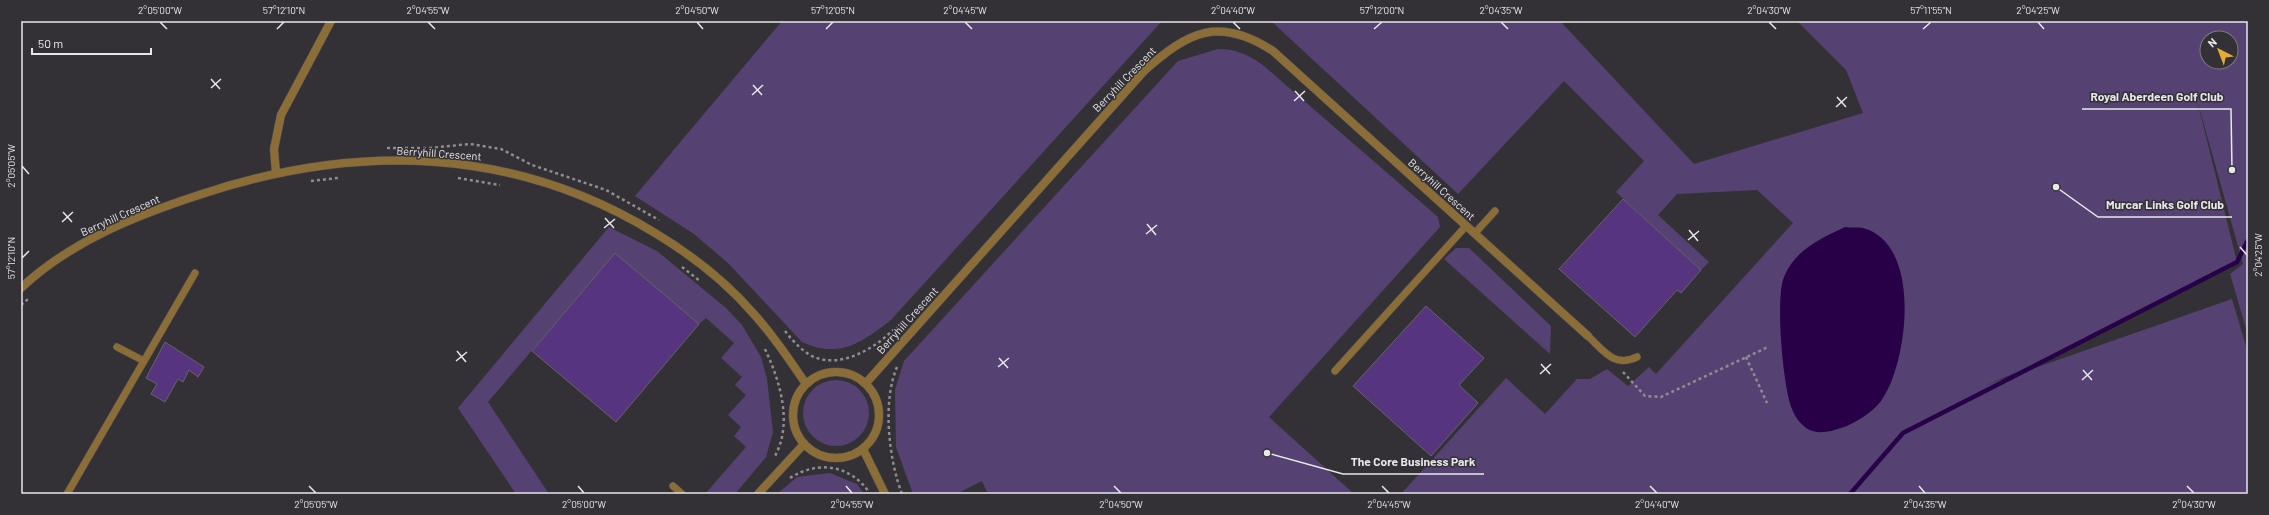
<svg xmlns="http://www.w3.org/2000/svg" width="2269" height="515" viewBox="0 0 2269 515" font-family="Barlow,sans-serif">
<rect width="100%" height="100%" fill="#333136"/>
<path fill="#564272" fill-rule="evenodd" d="M782 21H1162L891 320C861 343 840 359 802 342L728 263 694 234 635 196Z
M1271 21H1560L1694 164 1863 113 1846 70 1797 21H2248V335L2230 274 2243 264 2196 96 2237 262 2041 362 1986 385 2232 299 2248 353V494H1401L1506 378 1545 414 1577 379H1590L1607 369 1628 386 1649 367 1656 374 1793 223 1757 190 1677 194 1658 215 1709 262 1701 270 1616 192 1644 161 1564 81 1458 194ZM2207 38H2231V62H2207Z
M1218 49C1237 49 1249 55 1264 66L1438 217 1440 227 1269 417 1354 494H988L982 481 956 494H913L896 447 895 390 904 361 1178 61Z
M609 227 657 251 726 308 742 325 761 357 767 379 773 432 766 457 735 494H705L746 447 734 436 741 427 728 415 746 395 735 385 742 377 721 358 734 343 706 318 699 324 615 253 488 402 549 494H516L458 408Z
M1456 248H1469L1551 326 1550 354 1444 259Z
M803 413a33 33 0 1 1 66 0a33 33 0 1 1-66 0Z
M830 473 857 484 864 494H777L797 477Z"/>
<path fill="#270048" d="M1845 227C1851 228 1858 227 1863 228 1923 244 1908 364 1881 401 1872 413 1854 424 1841 428 1830 432 1817 435 1806 428 1800 423 1795 417 1792 409 1783 388 1775 298 1784 277 1794 251 1821 238 1845 227Z"/>
<g fill="none" stroke-linecap="round" stroke-linejoin="round">
<path stroke="#270048" stroke-width="4.5" d="M1850 494 1903 433 2237 262 2248 240"/>
</g>
<path fill="#56357e" stroke="#666469" d="M1623 199 1701 270 1681 293 1677 290 1635 337 1559 269Z
M615 253 699 324 616 422 532 351Z
M1426 306 1484 358 1459 385 1478 403 1431 456 1353 386Z
M165 342 204 367 198 377 189 370 183 382 178 379 165 402 151 394 157 384 146 378Z"/>
<g fill="none" stroke-linecap="round" stroke-linejoin="round">
<g stroke="#504e53" stroke-width="8">
<path id="service" d="M1475 233 1495 211
M1588 336C1604 351 1614 368 1637 357
M117 347 144 361
M1335 371 1466 226
M673 486 682 494
M67 494 195 273"/>
</g>
<g stroke="#504e53" stroke-width="9">
<path id="minor" d="M276 173 274 149 281 115 331 21
M21 288C71 241 137 215 202 194 357 143 513 146 655 233 690 254 725 281 752 312 772 334 789 359 806 384
M793 415a43 43 0 1 1 86 0a43 43 0 1 1-86 0Z
M866 383 1144 71C1189 31 1219 16 1273 51L1588 336
M863 449 885 494
M758 494 804 444"/>
</g>
<path stroke="#8f8d91" stroke-width="2.5" stroke-dasharray="3 3" stroke-linecap="butt" d="M387 148H429L470 144 501 149 532 165 606 190 659 220
M458 178 500 185
M311 181 338 178
M682 267 700 281
M21 305 28 299
M785 331C792 340 800 349 810 355 839 371 876 348 896 327L899 330
M765 349C780 381 793 423 775 456
M1746 357 1767 403
M897 367C882 402 889 460 902 494
M1623 372 1645 396 1661 397 1768 347
M790 478C818 460 850 465 869 492"/>
<use href="#service" stroke="#8b6d37" stroke-width="7"/>
<use href="#minor" stroke="#8b6d37" stroke-width="8"/>
</g>
<path fill="none" stroke="#e8e7ea" stroke-width="1.5" d="M160 22 167 29M428 22 435 29M697 22 703 29M965 22 972 29M1233 22 1240 29M1501 22 1508 29M1769 22 1776 29M2038 22 2044 29M277 29 284 22M826 29 833 22M1374 29 1382 22M1923 29 1931 22M211 79 220 89M753 85 762 95M211 88 221 79M1295 91 1304 101M752 95 763 85M1837 97 1846 107M1294 101 1305 91M1836 107 1847 97M22 166 29 174M63 212 72 222M605 218 614 228M62 222 73 212M1147 224 1156 235M604 228 615 219M1689 230 1698 241M1146 234 1157 225M1688 240 1699 231M2240 247 2247 255M22 258 29 251M457 351 466 362M999 358 1008 368M456 361 467 352M1541 364 1550 374M998 367 1009 358M2083 370 2092 380M1540 374 1551 364M2082 380 2093 370M309 486 316 493M578 486 584 493M846 486 852 493M1114 486 1121 493M1382 486 1389 493M1650 486 1657 493M1919 486 1925 493M2187 486 2194 493"/>
<g text-anchor="middle" dominant-baseline="central" stroke-width="3" stroke-linejoin="round" paint-order="stroke">
<g font-size="11" fill="#e8e7ea" stroke="#333136">
<text transform="translate(1124 79) rotate(-46)">Berryhill Crescent</text>
<text transform="translate(439 153) rotate(4)">Berryhill Crescent</text>
<text transform="translate(1442 189) rotate(42)">Berryhill Crescent</text>
<text transform="translate(120 215) rotate(-24)">Berryhill Crescent</text>
<text transform="translate(907 320) rotate(-48)">Berryhill Crescent</text>
</g>
</g>
<path fill="none" stroke="#e8e7ea" stroke-width="1.5" d="M2232 170L2231 109H2082M2056 187L2098 217H2232M1267 453L1343 474H1484"/>
<g fill="#e8e7ea" stroke="#333136" stroke-width="1.5">
<circle cx="2232" cy="170" r="4"/>
<circle cx="2056" cy="187" r="4"/>
<circle cx="1267" cy="453" r="4"/>
</g>
<g font-size="12" text-anchor="middle" font-weight="bold" fill="#e8e7ea" stroke="#333136" stroke-width="3" stroke-linejoin="round" paint-order="stroke">
<text x="2157" y="101">Royal Aberdeen Golf Club</text>
<text x="2165" y="209">Murcar Links Golf Club</text>
<text x="1413" y="466">The Core Business Park</text>
</g>
<rect width="2269" height="515" fill="none" stroke="#333136" stroke-width="44"/>
<g transform="translate(2219 50) rotate(318)"><circle r="19" fill="#333136" stroke="#7b7a7e"/>
<path d="M0-3L7 15L0 10L-7 15Z" fill="#e7ac36"/>
<text y="-6" font-size="11" font-weight="bold" text-anchor="middle" fill="#e8e7ea">N</text>
</g>
<path d="M32 48v6h119v-6" fill="none" stroke="#e8e7ea" stroke-width="2"/>
<text x="38" y="48" font-size="12" fill="#e8e7ea" stroke="#333136" stroke-width="3" paint-order="stroke">50 m</text>
<rect x="22" y="22" width="2225" height="471" fill="none" stroke="#e8e7ea" stroke-width="1.5"/>
<g font-size="10" text-anchor="middle" fill="#e8e7ea">
<text x="160" y="14">2°05'00"W</text>
<text x="284" y="14">57°12'10"N</text>
<text x="428" y="14">2°04'55"W</text>
<text x="697" y="14">2°04'50"W</text>
<text x="833" y="14">57°12'05"N</text>
<text x="965" y="14">2°04'45"W</text>
<text x="1233" y="14">2°04'40"W</text>
<text x="1382" y="14">57°12'00"N</text>
<text x="1501" y="14">2°04'35"W</text>
<text x="1769" y="14">2°04'30"W</text>
<text x="1931" y="14">57°11'55"N</text>
<text x="2038" y="14">2°04'25"W</text>
<text transform="translate(11 166) rotate(-90)" y="4">2°05'05"W</text>
<text transform="translate(2258 255) rotate(-90)" y="4">2°04'25"W</text>
<text transform="translate(11 258) rotate(-90)" y="4">57°12'10"N</text>
<text x="316" y="508">2°05'05"W</text>
<text x="584" y="508">2°05'00"W</text>
<text x="852" y="508">2°04'55"W</text>
<text x="1121" y="508">2°04'50"W</text>
<text x="1389" y="508">2°04'45"W</text>
<text x="1657" y="508">2°04'40"W</text>
<text x="1925" y="508">2°04'35"W</text>
<text x="2194" y="508">2°04'30"W</text>
</g>
</svg>
